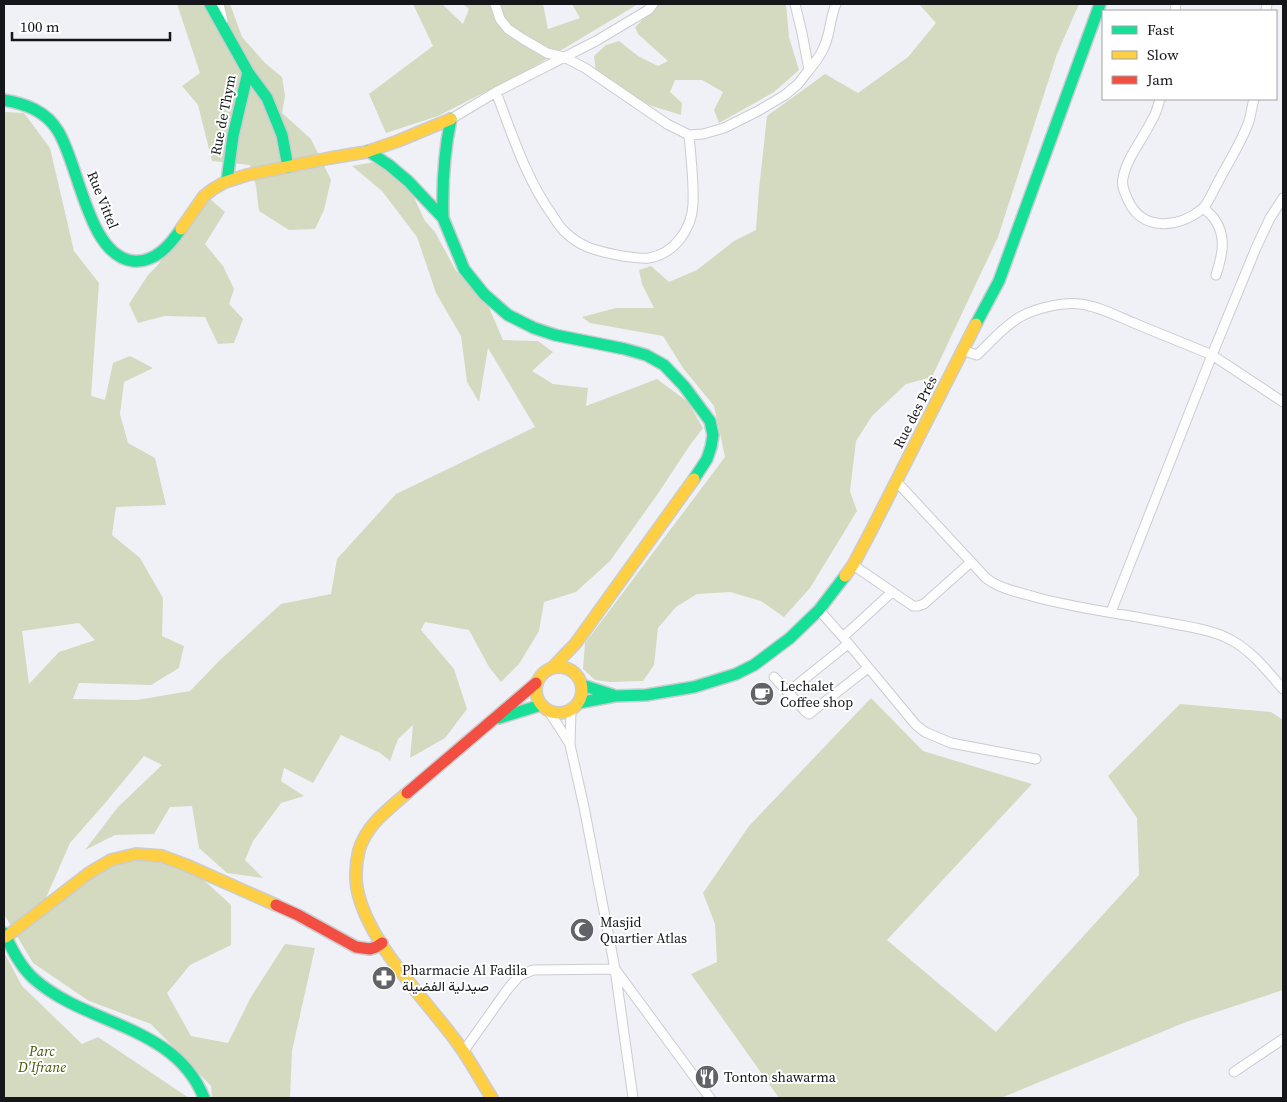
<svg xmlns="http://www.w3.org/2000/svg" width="1287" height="1102" viewBox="0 0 1287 1102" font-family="'Source Serif 4',Vazirmatn,serif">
<rect width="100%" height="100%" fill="#f0f1f7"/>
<path fill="#d3dabf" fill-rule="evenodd" d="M177 4H230L242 37 265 63 282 77 285 96 282 113 311 139 331 180 324 210 315 229 289 230 259 211 256 186 250 165 212 161 198 105 182 86 200 73Z
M413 4H442L463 24 469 9 463 4H543L548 29 580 18 572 4H638L530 69 438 116 386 133 369 94 433 46Z
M659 4H786L789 37 799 70 774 92 719 123 714 110 723 92 702 80H675L670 92 682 103 681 115 649 105 596 74 594 56 606 45 619 41 638 56 658 66 668 61 638 34 635 27Z
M919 4H1079L1057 54 998 237 932 377 906 384 872 416 856 441 850 491 857 511 810 588 784 617 761 601 730 592 697 594 676 607 658 628 654 665 643 681 610 682 595 680 583 669 585 643 725 457 714 406 683 368 663 336 590 323 582 317 616 308H654L642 284 639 270 651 266 669 282 697 270 734 241 756 230 759 189 767 116 825 74 858 93 908 57 936 23Z
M4 112 24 113 50 148 74 251 99 283 91 396 105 400 113 363 130 356 153 368 124 382 120 414 128 443 155 458 166 505 116 507 112 535 140 558 163 598 162 636 184 646 179 668 151 685 79 683 73 699 137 700 190 691 221 659 281 604 331 594 337 559 396 494 535 427 488 348 479 402 467 382 461 336 436 293 417 237 382 191 352 166 375 162 412 193 425 221 435 232 456 271 487 303 503 340 538 341 553 352 532 371 553 384 588 388 586 406 657 379 688 402 703 428 690 445 659 492 610 561 576 592 544 602 539 631 519 664 501 682 489 667 469 630 425 622 421 630 454 669 467 709 445 738 410 758 413 725 398 739 390 761 380 753 341 735 313 783 284 768 281 781 304 796 281 803 253 841 245 860 263 878 227 873 199 848 192 806 170 807 154 834 115 835 85 850 118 807 162 765 144 756 106 802 70 843 45 900 85 876 136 858 167 859 195 872 231 905V945L190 965 167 993 191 1036 228 1043 251 997 285 944 315 948 292 1051 290 1098H212L211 1086 151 1024 89 1001 33 963 4 914ZM79 623 95 640 59 652 29 684 22 631Z
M210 199 225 212 205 244 223 266 234 289 229 304 243 319 234 343 218 344 205 317 165 316 138 323 129 304 148 275 156 267Z
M871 698 923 751 1032 784 887 940 996 1032 1139 875 1137 818 1108 776 1180 704 1271 712 1283 720V990L1186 1022 1001 1098H779L691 974 717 962 715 924 703 893 749 826Z
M4 952 22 986 82 1044 98 1037 189 1098H4Z"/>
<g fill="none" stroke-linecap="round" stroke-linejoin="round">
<g stroke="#cbccd0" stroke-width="11">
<path id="street" d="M219 4 223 21
M495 4 500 19 508 29 523 39 547 53 564 57 585 68 667 124 689 135 703 134 724 128 758 111 785 95 798 84 809 70 802 33 795 4
M1175 11 1176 4
M1266 11 1267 4
M809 70C819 58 826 47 829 31 831 22 832 13 836 4
M496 92C512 134 526 179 553 216 556 221 560 227 564 231 582 249 599 251 622 256 631 257 640 259 649 258 674 254 692 229 693 204 694 182 691 158 689 135
M1160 99C1158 106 1156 114 1152 120 1143 139 1127 157 1123 178 1121 186 1125 193 1128 200 1142 232 1179 228 1202 209 1208 204 1212 193 1216 186 1226 166 1242 142 1249 121 1251 114 1252 106 1254 99
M451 119 496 92 596 41 648 10 653 4
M1204 208C1207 212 1212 215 1215 220 1227 237 1222 256 1216 275
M962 350 977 355C991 342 1004 326 1020 317 1036 308 1062 302 1080 304 1098 306 1117 316 1134 323 1160 334 1186 344 1212 355L1256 248 1270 218 1283 198
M896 481 986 578C1000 589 1018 592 1035 597 1079 609 1124 614 1169 623 1190 627 1213 630 1231 640 1252 651 1268 672 1283 689
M853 565 913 606H918L924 604 971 562
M819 610 843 637 916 725 925 732 951 743 1036 759
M1111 612 1212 355 1283 402
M843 637 892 592
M774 677 806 712 809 714 868 668
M788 692 848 644
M548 710 570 744
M571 710 570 745 584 807 615 969 633 1098
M463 1052 507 990 519 976 533 970 615 969 710 1098
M1234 1072 1283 1039"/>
</g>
<g stroke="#cbccd0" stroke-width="14">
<path id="fast" d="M210 4 248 72 267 98 282 135 288 167
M4 100C26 104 46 111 58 131 79 164 88 256 133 261 155 263 170 245 181 229
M368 151 389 165 408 181 443 218 464 269 484 294 508 315 534 328 555 335 625 349 646 355 664 365 684 386 710 421 713 435 711 447 707 459 694 479
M227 181 233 136 248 72
M443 218C442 184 444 152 451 119
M976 324 999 281 1100 4
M582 685 613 695
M578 703 615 696 646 695 694 687 736 674 754 665 790 638 819 610 845 576
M499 718 541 705
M4 933C12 949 20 966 33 978 86 1026 175 1024 204 1098"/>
</g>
<g stroke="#cbccd0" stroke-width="14">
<path id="slow" d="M181 229 204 196 213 189 225 182 247 175 330 158 366 152 398 141 451 119
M845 576 853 565 871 531 976 324
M536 690a23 23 0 1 1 46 0a23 23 0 1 1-46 0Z
M553 667 576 643 694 479
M407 793C388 810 367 824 359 850 356 862 355 875 357 888 366 939 422 996 453 1037 468 1056 479 1078 492 1098
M6 937 89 873 111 860 136 854 162 856 186 865 276 905"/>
</g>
<g stroke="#cbccd0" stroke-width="14">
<path id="jam" d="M407 793 536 683
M276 905 298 915 356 947 370 949 376 947 382 943"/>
</g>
<use href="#street" stroke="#fdfdfe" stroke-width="9"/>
<use href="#fast" stroke="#16e098" stroke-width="11"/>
<use href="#slow" stroke="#ffcf43" stroke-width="11"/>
<use href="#jam" stroke="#f24e42" stroke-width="11"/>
</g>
<defs>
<g id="cafe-disc" transform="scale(1.25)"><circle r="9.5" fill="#626367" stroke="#fff"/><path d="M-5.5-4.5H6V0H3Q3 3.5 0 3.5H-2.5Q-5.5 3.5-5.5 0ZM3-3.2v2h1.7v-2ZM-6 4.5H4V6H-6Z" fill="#fff"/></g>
<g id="mosque-disc" transform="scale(1.25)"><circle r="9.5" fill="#626367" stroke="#fff"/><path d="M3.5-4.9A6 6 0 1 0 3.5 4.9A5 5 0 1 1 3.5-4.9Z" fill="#fff"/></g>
<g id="pharmacy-disc" transform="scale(1.25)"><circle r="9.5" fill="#626367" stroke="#fff"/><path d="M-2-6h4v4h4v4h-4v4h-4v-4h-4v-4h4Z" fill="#fff"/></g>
<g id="restaurant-disc" transform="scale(1.25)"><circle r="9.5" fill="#626367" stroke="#fff"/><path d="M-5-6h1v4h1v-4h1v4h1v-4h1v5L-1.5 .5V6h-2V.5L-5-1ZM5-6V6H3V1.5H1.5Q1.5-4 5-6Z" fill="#fff"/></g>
</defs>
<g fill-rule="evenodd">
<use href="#cafe-disc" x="762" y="694"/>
<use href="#mosque-disc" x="582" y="930"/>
<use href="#pharmacy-disc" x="384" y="978"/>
<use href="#restaurant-disc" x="707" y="1077"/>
</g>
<g text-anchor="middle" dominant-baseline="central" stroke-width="4" stroke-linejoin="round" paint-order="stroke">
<g font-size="14" fill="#15161a" stroke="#fff">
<text transform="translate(223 115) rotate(-79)">Rue de Thym</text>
<text transform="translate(103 200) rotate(68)">Rue Vittel</text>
<text transform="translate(915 412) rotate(-63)">Rue des Prés</text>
</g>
<g font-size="14" fill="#15161a" stroke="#fff" text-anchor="start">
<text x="780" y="686">Lechalet<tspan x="780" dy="16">Coffee shop</tspan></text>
<text x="600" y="922">Masjid<tspan x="600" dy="16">Quartier Atlas</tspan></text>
<text x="402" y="970">Pharmacie Al Fadila<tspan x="402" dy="16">صيدلية الفضيلة</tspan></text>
<text x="724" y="1077">Tonton shawarma</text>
</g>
<g font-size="14" font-style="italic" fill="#485404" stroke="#fff">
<text x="42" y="1051">Parc<tspan x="42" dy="16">D'Ifrane</tspan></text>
</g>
</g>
<rect width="1287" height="1102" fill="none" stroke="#15161a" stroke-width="10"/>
<rect x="1102" y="10" width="175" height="90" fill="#ffffff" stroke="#a1a2a3"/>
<rect x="1112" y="26" width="25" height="8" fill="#16e098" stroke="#a1a2a3"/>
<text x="1147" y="35" font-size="15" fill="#15161a">Fast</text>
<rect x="1112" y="51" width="25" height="8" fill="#ffcf43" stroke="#a1a2a3"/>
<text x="1147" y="60" font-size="15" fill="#15161a">Slow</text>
<rect x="1112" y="76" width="25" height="8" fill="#f24e42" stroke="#a1a2a3"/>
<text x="1147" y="85" font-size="15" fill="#15161a">Jam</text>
<path d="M12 32v8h158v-8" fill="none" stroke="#15161a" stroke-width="2.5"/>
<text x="20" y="32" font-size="15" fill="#15161a" stroke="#ffffff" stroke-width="4" paint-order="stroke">100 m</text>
</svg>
